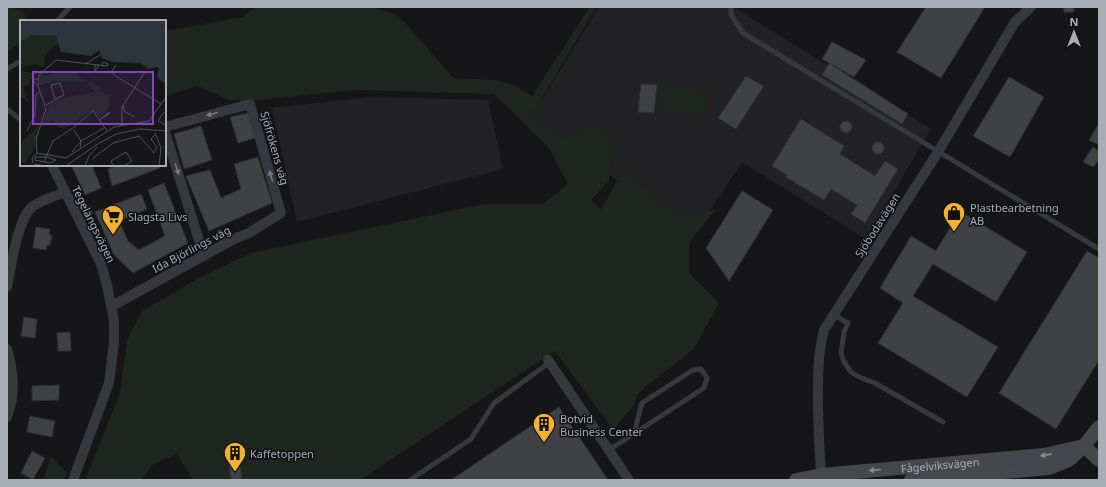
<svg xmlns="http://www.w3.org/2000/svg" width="1106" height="487" viewBox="0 0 1106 487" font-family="'Noto Sans',sans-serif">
<rect width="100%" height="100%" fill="#161618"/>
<path fill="#222225" d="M599 7H733L931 129 866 239 742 162 693 237 531 117Z
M371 97 488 100 503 169 297 222 272 108Z"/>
<path fill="#1e261f" d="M7 7C16 7 25 13 29 21H21V42L7 52Z
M255 7H372L397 15 410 28 453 78 496 80 514 85 532 96 590 7H596L531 117 566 139 591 125 614 134 609 181 591 200 601 209 624 169 655 198 677 213 715 210 689 243V273L719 303 694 349 645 387 637 395 634 405 619 423 615 432 555 351 360 480H193L177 454 152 465 141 480H85L120 393 127 340 142 311 201 277 251 253 484 204H543L568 184 549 148 494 94 354 90 260 100H229L198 86 165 96V31L243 17Z
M661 86 709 91 707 115 658 110Z
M51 456 67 473 64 480H43Z"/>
<path fill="#404145" stroke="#303034" d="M926 7H985L941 78 897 52Z
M1064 7H1074V12H1064Z
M832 42 866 60 854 77 822 59Z
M829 63 908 114 902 124 822 75Z
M746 76 764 86 736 129 718 118Z
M1009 77 1044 97 1010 157 973 136Z
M641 84 657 85 654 113 638 112Z
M248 113 255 138 238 143 230 117Z
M801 119 844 146 840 154 875 176 885 161 898 169 865 223 851 214 857 205 831 189 824 200 786 177 787 175 772 166Z
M840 127a6 6 0 1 1 12 0a6 6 0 1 1-12 0Z
M1098 125H1099V145L1089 140Z
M201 126 212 160 184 169 174 134Z
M872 148a6 6 0 1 1 12 0a6 6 0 1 1-12 0Z
M1093 147 1099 151V160L1093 167 1083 162Z
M258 157 272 203 209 231 186 176 210 170 221 198 241 189 234 164Z
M71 165H92L101 188 85 195Z
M118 165H159L160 168 112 186 108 169Z
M164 183 188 243 133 273 114 255 95 212 141 194 147 209 119 221 128 241 139 250 165 236 148 190Z
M742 191 773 210 729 281 706 248Z
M960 211 1027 252 996 302 933 264 913 296 998 347 967 397 878 343 903 303 880 288 911 236 936 251Z
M36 227 50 229 49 235H52L50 245H47L46 250 33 248Z
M1087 251 1099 258V360L1056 429 999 393Z
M24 317 37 319 35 338 21 336Z
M70 332 71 351H58L57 333Z
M59 385V400L32 401V386Z
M559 407 608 480H451Z
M30 416 55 421 52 437 27 432Z
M32 451 45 458 33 480 21 473Z
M240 464 242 480H231L229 466Z"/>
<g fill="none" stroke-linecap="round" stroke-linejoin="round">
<path stroke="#37383d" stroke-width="5" d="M731 7V15L743 33 1099 249
M57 21 70 7
M7 69 17 63 21 62
M7 109 21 120
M834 315 848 323 844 332 841 353 843 360 851 372 859 377 875 383 943 422
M609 450 704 388 707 378 701 369 693 370 642 403 634 433
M410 480 471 439 494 403 546 365 548 361"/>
<path stroke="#37383d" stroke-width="10" d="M165 132 204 256
M52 165 101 264 107 285 114 321V342L109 383 73 480
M7 287C11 268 17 221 31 208 40 200 54 197 65 192
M112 306 234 239 249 233 281 213 250 104 165 127
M7 349C12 365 14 382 12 399 11 405 9 411 7 417
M548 360 629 480
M822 480C819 456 819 433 818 409 818 382 817 357 824 330L938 152 1015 22 1031 7"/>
<g stroke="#45474d" stroke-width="14">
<path d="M1084 446 1099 460"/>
<path id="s1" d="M796 480 822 475 1044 455 1084 446"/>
<path d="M911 480 1049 468 1069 460 1084 446 1099 427"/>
</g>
</g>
<defs><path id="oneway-solid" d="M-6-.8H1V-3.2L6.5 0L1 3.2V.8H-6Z"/></defs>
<g fill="#757881">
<use href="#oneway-solid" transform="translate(212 114) rotate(165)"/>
<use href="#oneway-solid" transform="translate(177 169) rotate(72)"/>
<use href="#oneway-solid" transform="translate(271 176) rotate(-106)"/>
</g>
<g fill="#858993">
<use href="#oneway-solid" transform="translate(1046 455) rotate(171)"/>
<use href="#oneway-solid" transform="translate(875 470) rotate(175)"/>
</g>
<defs>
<g id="shop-pin" transform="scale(1.15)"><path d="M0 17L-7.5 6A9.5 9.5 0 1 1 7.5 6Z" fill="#f2b134" stroke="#111113"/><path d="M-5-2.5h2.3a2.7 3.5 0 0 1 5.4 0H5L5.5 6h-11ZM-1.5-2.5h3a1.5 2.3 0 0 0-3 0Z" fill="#111"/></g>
<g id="supermarket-pin" transform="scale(1.15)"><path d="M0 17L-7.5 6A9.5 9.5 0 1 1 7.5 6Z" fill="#f2b134" stroke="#111113"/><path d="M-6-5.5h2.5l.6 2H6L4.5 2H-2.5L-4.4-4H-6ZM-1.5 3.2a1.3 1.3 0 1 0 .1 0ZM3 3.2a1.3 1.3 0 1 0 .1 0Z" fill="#111"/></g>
<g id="building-pin" transform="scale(1.15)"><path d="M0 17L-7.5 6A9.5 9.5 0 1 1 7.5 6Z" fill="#f2b134" stroke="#111113"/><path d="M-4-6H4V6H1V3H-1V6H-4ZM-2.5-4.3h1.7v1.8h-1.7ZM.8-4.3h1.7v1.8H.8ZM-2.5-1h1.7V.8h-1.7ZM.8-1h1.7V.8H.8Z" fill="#111"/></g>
</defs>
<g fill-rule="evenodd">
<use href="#shop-pin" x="954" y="213"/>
<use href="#supermarket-pin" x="113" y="216"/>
<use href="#building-pin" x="544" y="424"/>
<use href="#building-pin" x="235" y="453"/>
</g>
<g text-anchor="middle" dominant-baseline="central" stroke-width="3" stroke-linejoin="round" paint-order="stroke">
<g font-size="11" fill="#a8adb8" stroke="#111113">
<text transform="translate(275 148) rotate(74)">Sjöfrökens väg</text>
<text transform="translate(94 224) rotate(64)">Tegelängsvägen</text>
<text transform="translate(877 225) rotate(-58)">Sjöbodavägen</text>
<text transform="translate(191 249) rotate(-28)">Ida Björlings väg</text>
<text stroke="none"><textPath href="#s1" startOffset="145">Fågelviksvägen</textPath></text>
</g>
<g font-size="11" fill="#a8adb8" stroke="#111113" text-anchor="start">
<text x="970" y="207">Plastbearbetning<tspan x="970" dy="13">AB</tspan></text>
<text x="128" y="216">Slagsta Livs</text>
<text x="560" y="418">Botvid<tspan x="560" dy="13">Business Center</tspan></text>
<text x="250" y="453">Kaffetoppen</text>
</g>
</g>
<g transform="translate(20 20)">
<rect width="146" height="146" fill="#161618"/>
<path d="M19 15 38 17 40 23 30 29 24 38 25 44 21 47 17 44 0 48V22L5 17ZM0 50 17 54 11 59 10 65 3 67 9 82 0 76ZM43 51 56 53 62 60 71 62 78 52 71 64 80 66 78 74 81 70 86 75 91 74 88 81 91 84 80 98 73 90 44 109 37 107 32 101 22 106 29 85 40 79 75 72 67 62 35 61 19 65 20 54 26 56ZM19 101 14 130 5 143 0 141V129L3 120 17 107Z" fill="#1e261f"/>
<path d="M0 0H146V65L137 57 139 48 136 47 129 49 120 43 92 42 82 38 79 30 71 36 41 32 36 16 11 15 0 22Z" fill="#2c353c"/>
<path fill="none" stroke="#2c353c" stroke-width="2" d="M111 0 125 14 142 39 146 52"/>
<path fill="none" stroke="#505258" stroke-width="1" d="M65 44 80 35M75 45V51L79 45M96 45 92 51 94 55 141 84M18 66 14 62V59H18M26 85 40 77 44 75 40 63 31 65 35 79M103 86 105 92 115 97M144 92 138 101 146 105M79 100 89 94V92L82 98M102 104V87L125 52M7 111 15 95 16 75 20 72M135 113 141 128 139 146M60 128 61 121 84 108M52 132 61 121 54 110M17 133 16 119 26 89 18 66 19 55 36 40 87 46 88 44 83 42 82 45M72 139 93 123 119 116 134 133 137 127 131 119 135 115M24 142 26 137 36 140 30 143 15 140V137H26L33 121 53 108 73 91 87 111M13 143 12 138 17 133 46 138 94 107 129 101 146 77M14 144 26 146M46 146 76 125 96 114 120 109 146 111M65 146 69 136 77 127M93 146 91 141 106 132 112 141 104 146"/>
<path fill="#8446be" fill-opacity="0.15" stroke="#8446be" stroke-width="2" d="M13 52H133V104H13Z"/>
<rect width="146" height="146" fill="none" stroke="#a8adb8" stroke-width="2"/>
</g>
<rect width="1106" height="487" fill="none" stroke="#a8adb8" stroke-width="16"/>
<g transform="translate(1074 32)" stroke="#111113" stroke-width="3" paint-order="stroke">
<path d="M0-3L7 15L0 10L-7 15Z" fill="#a8adb8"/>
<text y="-6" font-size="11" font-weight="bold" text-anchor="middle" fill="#a8adb8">N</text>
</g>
</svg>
